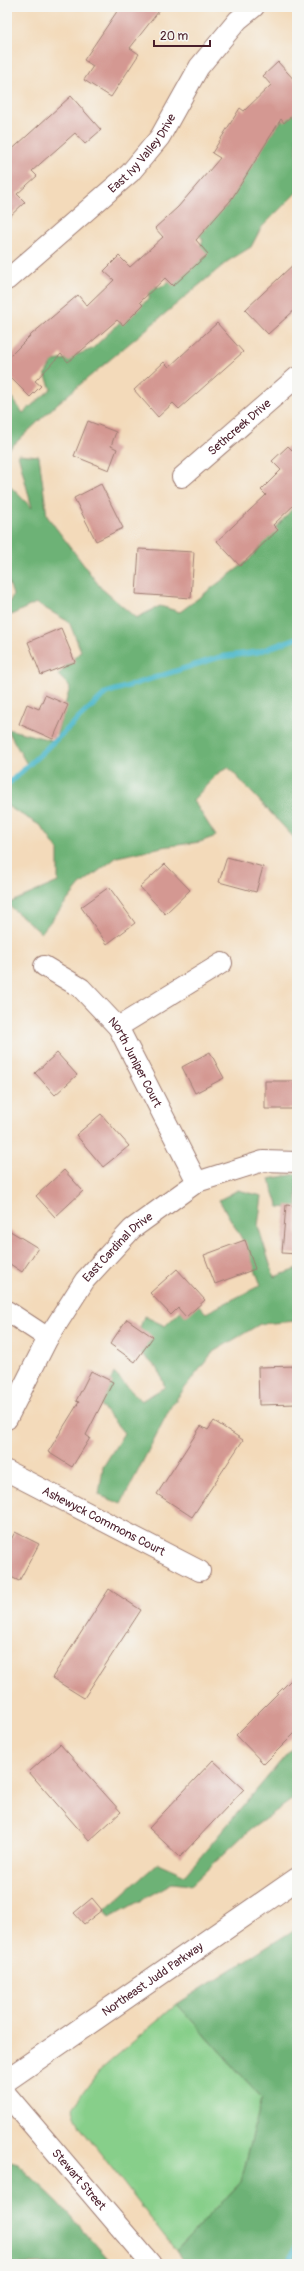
<svg xmlns="http://www.w3.org/2000/svg" width="304" height="2271" viewBox="0 0 304 2271" font-family="Pangolin,sans-serif">
<rect width="100%" height="100%" fill="#f6f6f2"/>
<filter id="ink" filterUnits="userSpaceOnUse"><feTurbulence type="fractalNoise" baseFrequency=".025" numOctaves="2"/><feDisplacementMap in="SourceGraphic" scale="8" xChannelSelector="R" yChannelSelector="G"/><feConvolveMatrix kernelMatrix="1 2 1 2 8 2 1 2 1" color-interpolation-filters="sRGB"/></filter>
<filter id="wash" filterUnits="userSpaceOnUse"><feTurbulence type="fractalNoise" baseFrequency=".012" numOctaves="4" result="noise"/><feDisplacementMap in="SourceGraphic" scale="16" xChannelSelector="R" yChannelSelector="G"/><feGaussianBlur stdDeviation="0.9" result="paint"/><feColorMatrix in="noise" values="0 0 0 0 0 0 0 0 0 0 0 0 0 0 0 0 0 1.4 0 .05"/><feComposite in="paint" operator="in"/></filter>
<g filter="url(#wash)">
<rect width="100%" height="100%" fill="#f3daba"/>
<path fill="#87cf8a" stroke="#68775a" d="M177 2004 262 2098 241 2182 176 2251 80 2127 72 2108 98 2072Z"/>
<path fill="#6db276" stroke="#5c6850" d="M297 98V192L261 228 251 247 228 261 58 403 7 451V391L23 413 51 389 45 374 53 361 65 359 92 349 123 319 150 298 141 279 160 288 193 264 203 240 187 216 207 217 227 207 237 179 292 107Z
M18 454 39 456 47 516 101 588 136 618 160 606 180 612 249 560 297 503V841L228 767 217 774 193 800 216 836 200 842 162 847 117 857 80 885 41 933 7 904 58 882V850L41 826 7 806C7 782 11 782 29 768L7 729 55 741 70 687 58 675 81 651 69 622 36 603 7 617V607L13 595 7 577V483L32 508Z
M297 1174V1209L279 1207 269 1179Z
M238 1190 262 1196 258 1226 274 1277 297 1269V1321L260 1324 213 1352 171 1406 121 1504 99 1495 103 1467 124 1433 100 1405 114 1373 141 1401 165 1387 158 1369 139 1351 138 1334 144 1316 165 1326 193 1299 206 1313 261 1285 245 1244 219 1200Z
M297 1742V1796L247 1832 191 1885 172 1883 109 1918 105 1910 158 1863 185 1875Z
M297 1928V2264H185L176 2251 241 2182 262 2098 177 2004Z
M7 2161 18 2164 58 2202 113 2264H7Z"/>
<g fill="none" stroke-linecap="round" stroke-linejoin="round">
<path stroke="#4eb8cb" stroke-width="5.5" d="M7 785 106 693 220 657 258 652 297 638
M289 2264 297 2243"/>
</g>
<g id="blocks">
<path fill="#d49892" d="M120 7H162L130 48 139 54 111 97 84 80 93 66 84 60Z
M278 62 297 83V111L284 123 281 119 231 200 196 240 208 254 173 286 165 278 140 302 143 305 123 325 117 320 68 362 61 354 35 381 41 386 30 397 7 374V359L32 334 78 295 87 306 114 280 104 271 119 256 130 267 163 237 155 228 178 207 220 158 212 153 240 108 244 111 271 85 263 76Z
M71 96 101 130 85 144 75 133 32 171 37 176 17 194 25 202 7 219V154Z
M297 261V308L268 334 245 310Z
M217 323 243 352 179 409 173 403 158 417 134 390 164 362 169 367Z
M88 421 116 432 111 446 117 449 109 470 74 456Z
M288 446 297 455V502L273 525 278 530 240 566 217 541 266 495 261 490 281 470 272 461Z
M101 484 123 528 96 541 74 498Z
M139 549 194 552 191 598 136 594Z
M61 628 75 662 41 675 28 642Z
M45 695 68 705 53 739 19 724 27 704 39 709Z
M227 857 263 867 256 892 219 882Z
M165 864 190 890 165 914 140 887Z
M109 887 135 923 107 944 81 907Z
M210 1052 224 1078 195 1093 182 1067Z
M57 1053 77 1075 55 1095 35 1073Z
M265 1081H297V1109H265Z
M101 1114 129 1146 103 1167 76 1135Z
M64 1170 83 1191 55 1217 36 1196Z
M286 1205 297 1206V1254L282 1253Z
M7 1229 38 1248 22 1272 7 1262Z
M245 1240 255 1269 215 1284 204 1255Z
M177 1269 205 1300 186 1317 178 1308 171 1315 150 1293Z
M127 1319 153 1337 135 1362 110 1344Z
M297 1366V1404L259 1405 258 1367Z
M91 1371 113 1382 86 1435 90 1438 72 1467 48 1452 79 1402 76 1401Z
M214 1421 243 1440 192 1517 157 1494 201 1426 208 1430Z
M15 1532 39 1544 19 1581 7 1575V1547Z
M109 1589 141 1610 84 1698 52 1678Z
M297 1674V1731L264 1764 236 1735Z
M60 1744 121 1812 89 1841 29 1772Z
M213 1760 244 1789 180 1857 149 1828Z
M92 1898 102 1910 84 1924 74 1913Z"/>
</g>
</g>
<g filter="url(#ink)">
<use href="#blocks" fill-opacity="0" stroke="#9e7c72" stroke-width="1"/>
<g fill="none" stroke-linecap="round" stroke-linejoin="round">
<g stroke="#9e7c72" stroke-width="22">
<g id="minor">
<path id="s1" d="M7 280 130 173 160 137 199 67 238 20 254 7"/>
<path id="s2" d="M182 477 297 377"/>
<path id="s3" d="M44 966 81 988 118 1027 197 1182"/>
<path d="M118 1027 222 963"/>
<path d="M7 1311 48 1338"/>
<path id="s4" d="M7 1419 48 1338 85 1280 132 1229 197 1182 263 1161 297 1162"/>
<path id="s5" d="M7 1471 200 1571"/>
<path id="s6" d="M7 2095 151 2264"/>
</g>
</g>
<g stroke="#9e7c72" stroke-width="24">
<g id="highway">
<path id="s7" d="M7 2080 297 1879"/>
</g>
</g>
<use href="#minor" stroke="#fff" stroke-width="20"/>
<use href="#highway" stroke="#fff" stroke-width="22"/>
</g>
</g>
<g text-anchor="middle" dominant-baseline="central" stroke-width="3.5" stroke-linejoin="round" paint-order="stroke">
<g font-size="12" fill="#4a1f2b" stroke="#f6f6f2">
<text stroke="none"><textPath href="#s1" startOffset="186">East Ivy Valley Drive</textPath></text>
<text stroke="none"><textPath href="#s2" startOffset="76">Sethcreek Drive</textPath></text>
<text stroke="none"><textPath href="#s3" startOffset="136">North Juniper Court</textPath></text>
<text stroke="none"><textPath href="#s4" startOffset="206">East Cardinal Drive</textPath></text>
<text stroke="none"><textPath href="#s5" startOffset="109">Ashewyck Commons Court</textPath></text>
<text stroke="none"><textPath href="#s7" startOffset="177">Northeast Judd Parkway</textPath></text>
<text stroke="none"><textPath href="#s6" startOffset="111">Stewart Street</textPath></text>
</g>
</g>
<rect width="304" height="2271" fill="none" stroke="#f6f6f2" stroke-width="24"/>
<path d="M154 40v6h56v-6" fill="none" stroke="#4a1f2b" stroke-width="2"/>
<text x="160" y="40" font-size="12" fill="#4a1f2b" stroke="#f6f6f2" stroke-width="3" paint-order="stroke">20 m</text>
</svg>
